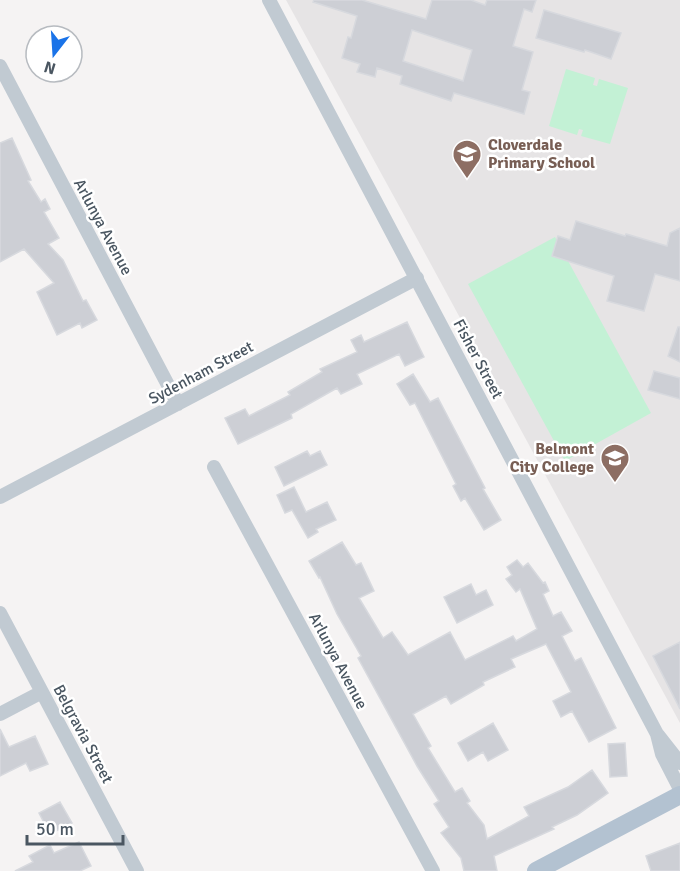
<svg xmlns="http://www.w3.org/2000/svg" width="680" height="871" viewBox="0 0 680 871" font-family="Signika,sans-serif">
<rect width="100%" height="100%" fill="#f5f3f3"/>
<path fill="#e6e4e5" d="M286 0H680V723L421 246Z"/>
<path fill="#c3f1d5" d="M566 69 595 78 593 85 597 86 599 79 628 88 610 144 581 136 583 130 579 129 577 135 549 126Z
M555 237 651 413 565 461 468 284Z"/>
<path fill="#cdcfd5" stroke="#d7d9de" stroke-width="1.5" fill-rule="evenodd" d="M314 0H362L426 19 432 0H471L485 5 487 0H536L532 12 524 9 513 46 533 52 522 90 530 92 524 114 454 93 451 101 400 84 402 76 377 68 375 77 357 72 360 64 342 58 348 37 351 38 357 16 313 2ZM412 30 472 50 463 81 403 61Z
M544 10 621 33 611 59 585 50 584 52 536 38Z
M12 138 31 180 28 181 41 202 45 199 50 209 44 212 59 238 48 244 63 260 83 301 86 300 97 320 82 328 80 323 57 335 37 292 54 283 24 249 0 262V143Z
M576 221 625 236 626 234 667 246 670 233 680 228V281L655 274 644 311 607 301 614 276 552 256 558 236 570 240Z
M407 322 424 357 405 366 399 354 357 374 362 384 341 394 337 388 291 414 292 418 238 444 225 418 245 409 249 416 290 395 288 392 322 372 320 369 357 352 351 340 361 335 364 342Z
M678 327H680V362L668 356Z
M654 371 680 378V399L648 390Z
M413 374 430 402 438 398 485 488 483 489 501 520 484 530 465 498 461 501 453 486 456 484 415 403 410 405 397 384Z
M307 451 310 456 320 451 327 465 284 486 275 467Z
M294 487 306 512 327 502 336 520 316 529 318 532 308 538 292 510 285 513 277 495Z
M342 542 356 565 361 563 374 591 359 598 383 638 392 632 408 655 450 632 465 660 513 636 516 641 537 629 520 589 516 592 506 579 512 575 507 567 517 560 523 567 528 563 543 583 545 582 549 591 543 594 553 616 561 612 572 631 562 636 575 661 581 658 616 728 589 742 572 711 561 717 553 701 571 692 546 644 511 659 515 667 483 682 484 685 451 704 446 696 413 714 431 746 428 748 455 792 462 788 470 801 467 803 484 825 487 839 529 816 524 807 568 787 592 770 608 793 577 815 552 827 554 829 494 856 497 871H464L461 858 441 833 449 827 434 804 439 801 417 766 358 658 361 656 337 614 320 577 319 578 309 561Z
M471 584 476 595 486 590 493 605 457 623 444 597Z
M680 642V709L653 656Z
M493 723 508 750 488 761 483 752 468 761 458 743Z
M0 729 9 747 35 736 48 764 30 771 26 763 0 776Z
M625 743 627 776 610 777 608 744Z
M60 802 72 823 50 834 39 813Z
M79 842 91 866 80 871H15L33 862 29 856 50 845 54 853Z
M680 843V871H651L646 856Z"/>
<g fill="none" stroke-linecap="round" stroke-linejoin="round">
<path stroke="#c1cad2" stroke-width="14" d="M269 0 657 734 662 754 680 789
M0 66 178 404
M214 467 433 871
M0 497 417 278
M0 613 137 871
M0 714 42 692
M658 735 680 763"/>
<path stroke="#b3c2d1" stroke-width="18" d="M536 871 680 795"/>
</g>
<defs>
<g id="school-pin" transform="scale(1.5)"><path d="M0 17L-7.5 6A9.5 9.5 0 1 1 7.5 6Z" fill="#8d6e63" stroke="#fff"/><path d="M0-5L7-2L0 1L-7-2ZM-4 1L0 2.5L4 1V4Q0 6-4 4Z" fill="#fff"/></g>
</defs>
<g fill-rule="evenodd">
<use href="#school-pin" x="467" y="154"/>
<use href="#school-pin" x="615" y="458"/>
</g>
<g text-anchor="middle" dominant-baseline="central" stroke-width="5" stroke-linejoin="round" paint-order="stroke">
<g font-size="16" font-weight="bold" fill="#785e54" stroke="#fff" text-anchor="start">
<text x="488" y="145">Cloverdale<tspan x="488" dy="18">Primary School</tspan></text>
<text x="594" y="449" text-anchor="end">Belmont<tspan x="594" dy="18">City College</tspan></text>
</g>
<g font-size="16" fill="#4a5661" stroke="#fff">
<text transform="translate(103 227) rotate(62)">Arlunya Avenue</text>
<text transform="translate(478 359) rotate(62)">Fisher Street</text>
<text transform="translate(201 373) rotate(-28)">Sydenham Street</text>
<text transform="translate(338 661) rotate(62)">Arlunya Avenue</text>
<text transform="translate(83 734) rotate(62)">Belgravia Street</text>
</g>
</g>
<g transform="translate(54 54) rotate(197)"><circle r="28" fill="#ffffff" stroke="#b7bbc0" stroke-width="1.5"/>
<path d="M0-4.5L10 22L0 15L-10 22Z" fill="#1a73e8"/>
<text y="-9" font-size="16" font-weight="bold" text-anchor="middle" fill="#4a5661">N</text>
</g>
<path d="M27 835v9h96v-9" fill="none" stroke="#4a5661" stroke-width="3"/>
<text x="36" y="835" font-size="18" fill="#4a5661" stroke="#ffffff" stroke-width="4.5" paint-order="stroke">50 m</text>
</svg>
